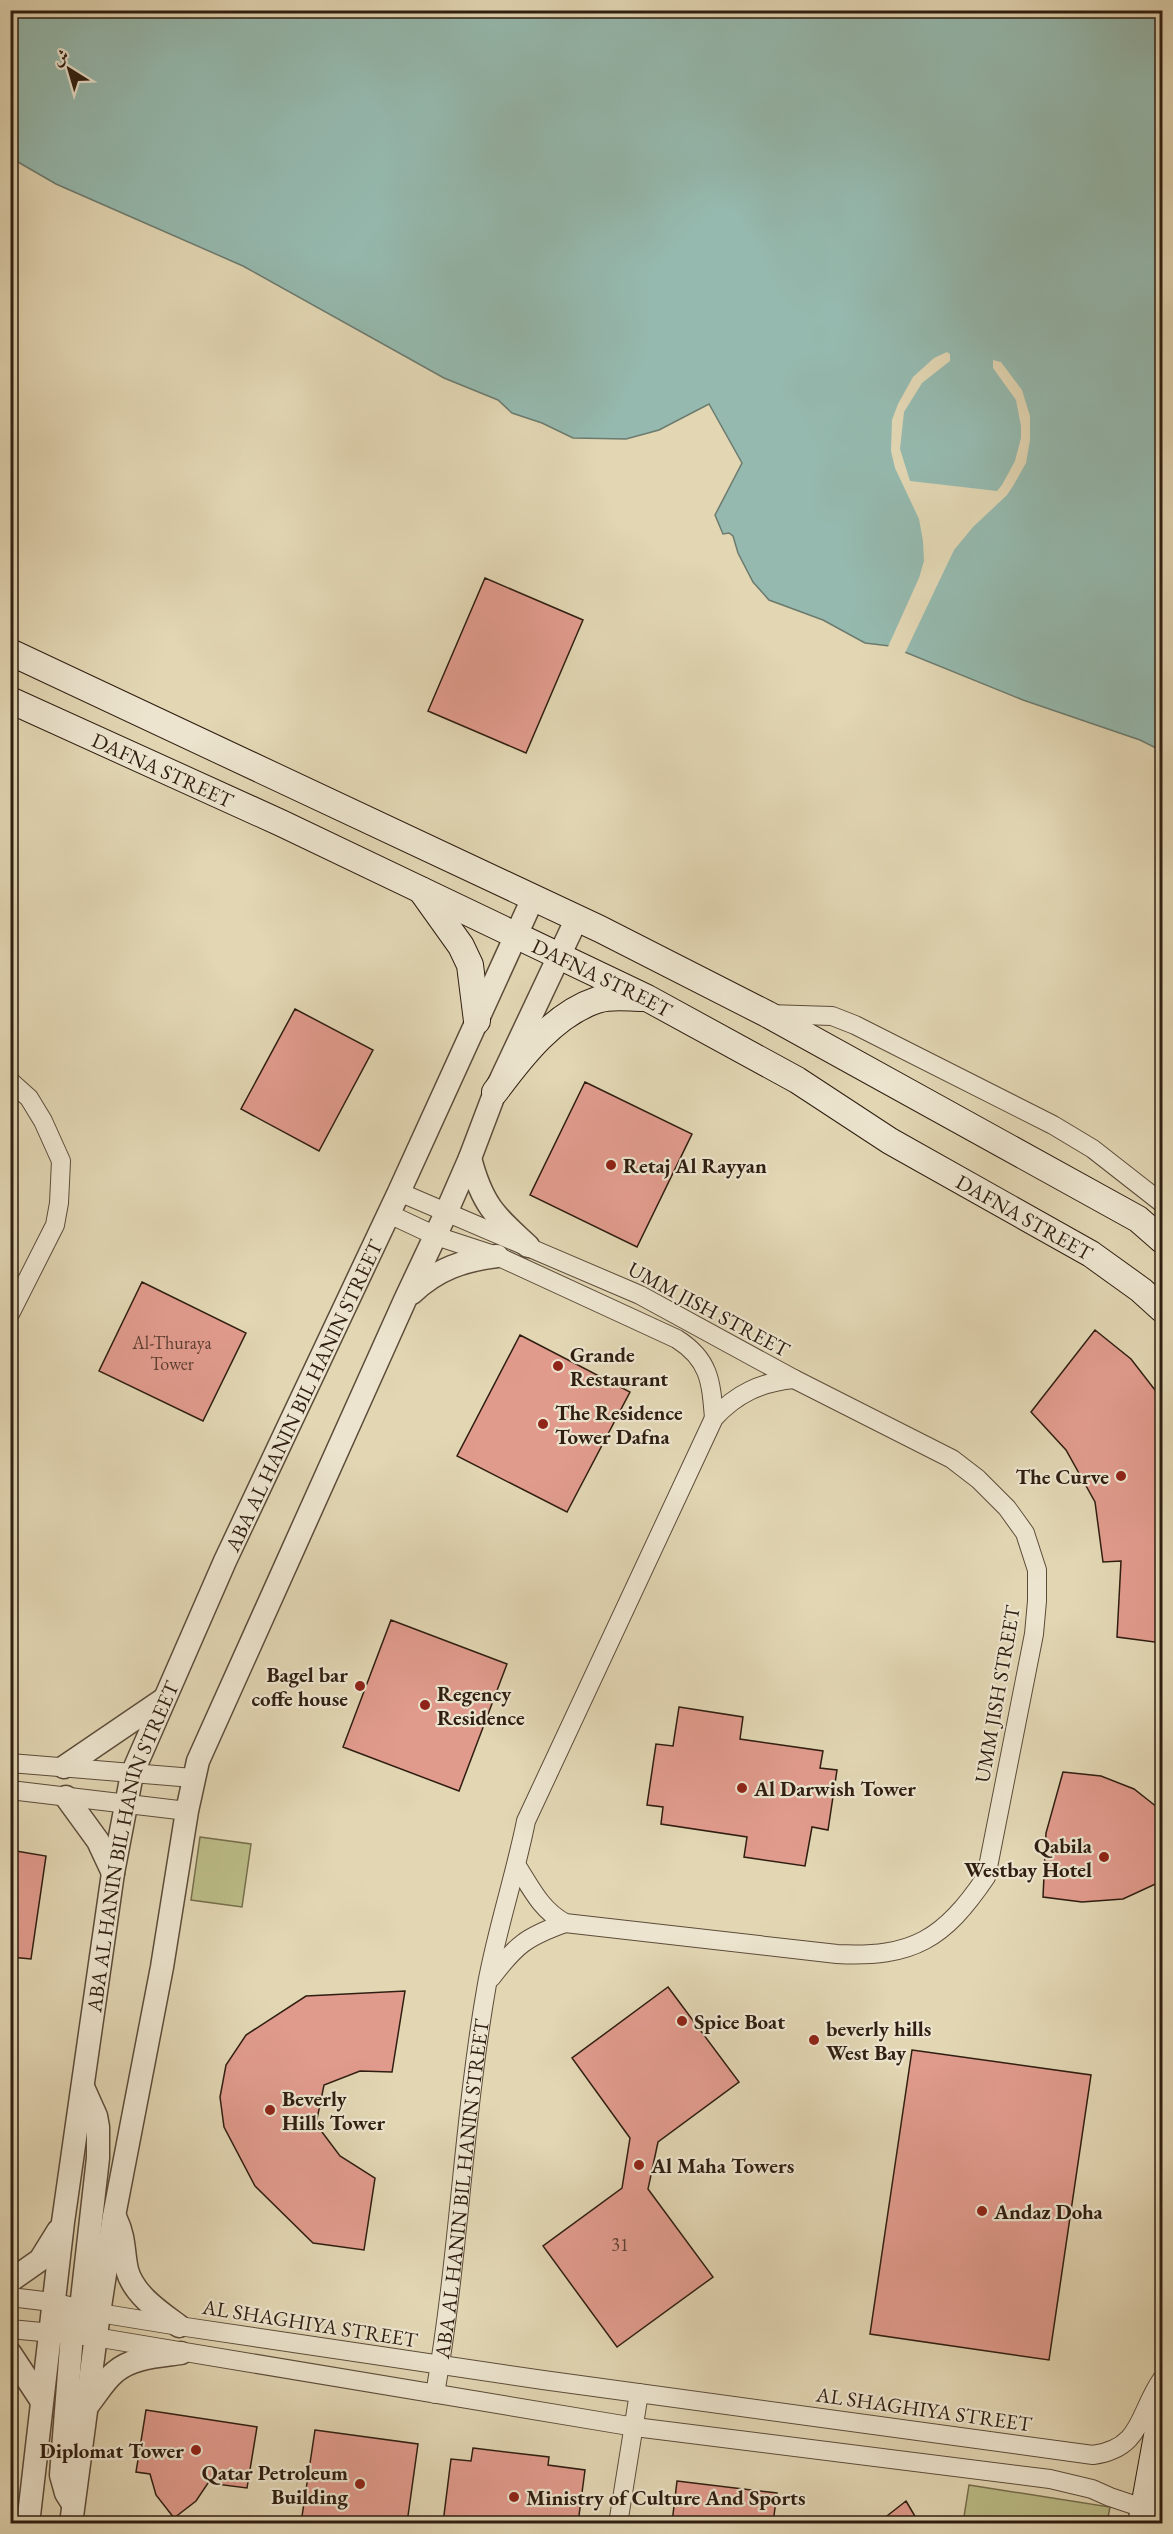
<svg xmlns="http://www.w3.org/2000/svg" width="1173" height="2534" viewBox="0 0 1173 2534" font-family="'EB Garamond',Amiri,serif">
<rect width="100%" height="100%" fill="#e2d6b3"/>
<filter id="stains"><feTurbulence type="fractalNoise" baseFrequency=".00333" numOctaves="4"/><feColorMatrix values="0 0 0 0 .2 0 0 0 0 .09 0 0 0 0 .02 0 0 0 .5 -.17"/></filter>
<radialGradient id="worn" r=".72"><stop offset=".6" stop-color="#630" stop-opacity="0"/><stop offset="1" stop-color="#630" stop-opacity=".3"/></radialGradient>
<path fill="#bbbc87" stroke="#756d4c" stroke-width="1.5" d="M200 1837 251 1844 242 1907 191 1900Z
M969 2485 1110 2507 1107 2523H963Z"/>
<path fill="#95b9ae" stroke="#6c7b6f" stroke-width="1.5" d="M11 11H1162V751L1140 740 1023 700 890 646 865 643 823 620 769 600 753 582 738 553 733 536 729 533 723 534 715 515 742 463 709 404 659 430 626 439 573 438 542 423 512 413 498 400 444 378 243 266 56 184 11 158Z"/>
<path fill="#e2d6b3" d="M947 352 950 354V361L922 383 904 412 900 449 910 481 997 491 1002 485 1015 461 1021 438V426L1016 400 993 368V360L1001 362 1022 390 1030 416V440L1026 463 1013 486 1007 495 973 527 954 550 904 655 887 649 919 578 924 561 923 541 919 519 895 468 891 451 892 420 898 404 913 377 934 358Z"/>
<path fill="#e19b8d" stroke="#2f1e11" stroke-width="1.5" d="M485 578 583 620 526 753 428 711Z
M295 1009 373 1050 319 1151 241 1109Z
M585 1082 692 1134 637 1247 530 1195Z
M142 1282 246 1333 203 1421 99 1371Z
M1095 1330 1131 1359 1162 1399V1643L1117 1637 1121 1561 1103 1562 1095 1502 1066 1450 1031 1412Z
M520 1335 630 1392 567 1512 457 1456Z
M391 1620 507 1664 459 1791 343 1747Z
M679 1707 743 1717 740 1739 823 1751 820 1768 837 1770 828 1830 812 1827 805 1866 744 1857 747 1837 661 1824 663 1807 647 1805 656 1744 673 1746Z
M1063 1772 1101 1776 1134 1789 1162 1811V1881L1123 1899 1082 1902 1043 1897 1046 1833Z
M10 1850 46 1856 31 1959 10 1957Z
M668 1987 739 2082 658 2142 648 2189 713 2277 617 2347 543 2246 622 2188 630 2138 572 2058Z
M405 1991 392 2072 360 2071 324 2085 316 2124 340 2156 375 2178 364 2250 313 2243 255 2186 224 2127 220 2097 226 2065 246 2035 306 1996Z
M912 2050 1091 2075 1049 2360 870 2334Z
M146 2410 257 2427 247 2488 208 2483 196 2501 174 2518 156 2495 150 2474 136 2472Z
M315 2430 418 2444 407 2523H301Z
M473 2448 549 2457 548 2465 585 2470 578 2523H443L451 2459 471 2461Z
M677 2481 777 2493 773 2523H672Z
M906 2501 919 2523H878Z"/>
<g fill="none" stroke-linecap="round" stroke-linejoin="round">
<g stroke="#5c4c3a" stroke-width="20">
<g id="minor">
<path d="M768 1014 832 1016 855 1025 1053 1125 1093 1149 1162 1203"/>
<path d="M10 1081 29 1098 43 1121 61 1161 59 1203 55 1225 10 1314"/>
<path d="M399 1192 640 1295 794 1379 952 1459 978 1479 1007 1508 1025 1533 1037 1570V1601L1034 1634 986 1877C944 1939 913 1958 837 1954L565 1923C541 1910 531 1888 517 1866"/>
<path d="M389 1214 436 1236 497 1256 677 1339C710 1360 711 1382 714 1418"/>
<path d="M10 1763 193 1778"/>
<path d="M10 1790 187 1811"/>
<path d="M491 1978C516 1945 526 1937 565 1923"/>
<path d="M10 2297 52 2302 99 2313 179 2326 543 2380 1093 2455C1143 2448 1138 2413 1162 2379"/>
<path d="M10 2329 95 2337 635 2427 1050 2479 1092 2489 1110 2497 1143 2508"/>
<path id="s1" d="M435 2394C459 2258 463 2120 487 1984 497 1929 515 1876 526 1821L714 1418C736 1394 761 1382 794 1379"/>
<path d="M618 2524 639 2393"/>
</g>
</g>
<g stroke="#5c4c3a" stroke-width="25">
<g id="tertiary">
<path d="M470 1158C482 1204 494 1215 528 1246"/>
<path d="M412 1293C437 1269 464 1260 497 1256"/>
<path d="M64 1767 164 1699"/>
<path d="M66 1797 98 1841 113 1873"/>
<path d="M83 2087 96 2116 98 2127V2158L81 2308 84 2321 95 2337"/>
<path d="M116 2219C125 2238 123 2252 127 2270 134 2295 160 2312 179 2326"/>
<path d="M10 2281 40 2260 58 2231"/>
<path d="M59 2307 68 2319 72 2334 61 2475 66 2493 73 2504"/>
<path d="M10 2353 41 2400"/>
<path d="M88 2405C97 2394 104 2381 115 2372 132 2357 160 2356 181 2353"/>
<path id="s2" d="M28 2524 63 2222 113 1873 132 1774 225 1561 399 1192 533 898"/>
<path d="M71 2524 99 2313 114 2216 162 1967 187 1811 198 1761 405 1300 446 1213 470 1158 495 1092 577 918"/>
</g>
</g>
<g stroke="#2f1e11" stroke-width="28">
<g id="secondary">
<path d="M10 652 600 929 767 1014 1138 1219 1162 1240"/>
<path id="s3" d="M10 700 281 823 647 998 797 1080 890 1141 1091 1254 1141 1290 1162 1309"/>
<path d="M421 890 461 946 470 965 477 1021"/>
<path d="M495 1092C521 1057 554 1014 597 1000 611 995 629 998 643 998"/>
<path d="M1141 2524 1162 2408"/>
</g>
</g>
<use href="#minor" stroke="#ece4ce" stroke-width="18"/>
<use href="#tertiary" stroke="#ece4ce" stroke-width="22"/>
<use href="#secondary" stroke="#ece4ce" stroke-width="26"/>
</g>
<g fill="#8f2418" stroke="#ece4ce" stroke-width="2">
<circle cx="611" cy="1165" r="6"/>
<circle cx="558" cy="1366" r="6"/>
<circle cx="543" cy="1424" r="6"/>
<circle cx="1121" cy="1476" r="6"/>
<circle cx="360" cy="1686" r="6"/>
<circle cx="425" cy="1705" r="6"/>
<circle cx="742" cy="1788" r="6"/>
<circle cx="1104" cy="1857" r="6"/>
<circle cx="682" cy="2021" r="6"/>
<circle cx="814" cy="2040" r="6"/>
<circle cx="270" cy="2110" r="6"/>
<circle cx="639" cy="2165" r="6"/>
<circle cx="982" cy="2211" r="6"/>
<circle cx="196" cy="2450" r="6"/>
<circle cx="360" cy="2484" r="6"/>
<circle cx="514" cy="2497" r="6"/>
</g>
<g text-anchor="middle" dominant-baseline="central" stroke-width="4.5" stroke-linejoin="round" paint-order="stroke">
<g font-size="18" fill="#5c3d30">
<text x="172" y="1342">Al-Thuraya<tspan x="172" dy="21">Tower</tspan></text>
<text x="620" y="2244">31</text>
</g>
<g font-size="21" fill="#2f1e11" stroke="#ece4ce">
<text stroke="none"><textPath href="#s3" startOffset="168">DAFNA STREET</textPath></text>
<text stroke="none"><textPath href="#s3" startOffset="654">DAFNA STREET</textPath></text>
<text stroke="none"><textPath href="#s3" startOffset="1140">DAFNA STREET</textPath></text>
<text transform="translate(709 1309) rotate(28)">UMM JISH STREET</text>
<text stroke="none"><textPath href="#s2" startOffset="1173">ABA AL HANIN BIL HANIN STREET</textPath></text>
<text transform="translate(997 1694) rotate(-80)">UMM JISH STREET</text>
<text stroke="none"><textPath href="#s2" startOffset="687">ABA AL HANIN BIL HANIN STREET</textPath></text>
<text stroke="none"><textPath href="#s1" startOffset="207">ABA AL HANIN BIL HANIN STREET</textPath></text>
<text transform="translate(310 2323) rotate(9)">AL SHAGHIYA STREET</text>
<text transform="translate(924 2409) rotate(8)">AL SHAGHIYA STREET</text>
</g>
<g font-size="21" font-weight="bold" fill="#2f1e11" stroke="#ece4ce" text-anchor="start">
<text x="623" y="1165">Retaj Al Rayyan</text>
<text x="570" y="1354">Grande<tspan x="570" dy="24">Restaurant</tspan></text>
<text x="555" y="1412">The Residence<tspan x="555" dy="24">Tower Dafna</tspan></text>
<text x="1109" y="1476" text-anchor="end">The Curve</text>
<text x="348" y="1674" text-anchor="end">Bagel bar<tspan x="348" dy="24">coffe house</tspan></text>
<text x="437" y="1693">Regency<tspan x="437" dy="24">Residence</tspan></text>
<text x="754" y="1788">Al Darwish Tower</text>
<text x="1092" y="1845" text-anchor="end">Qabila<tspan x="1092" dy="24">Westbay Hotel</tspan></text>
<text x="694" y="2021">Spice Boat</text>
<text x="826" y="2028">beverly hills<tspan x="826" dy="24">West Bay</tspan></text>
<text x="282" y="2098">Beverly<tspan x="282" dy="24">Hills Tower</tspan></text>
<text x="651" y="2165">Al Maha Towers</text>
<text x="994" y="2211">Andaz Doha</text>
<text x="184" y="2450" text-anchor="end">Diplomat Tower</text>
<text x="348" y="2472" text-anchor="end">Qatar Petroleum<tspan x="348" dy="24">Building</tspan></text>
<text x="526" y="2497">Ministry of Culture And Sports</text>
</g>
</g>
<rect width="1173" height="2534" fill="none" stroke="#e2d6b3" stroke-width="36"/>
<rect x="12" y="12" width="1149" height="2510" fill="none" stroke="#2f1e11" stroke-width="3"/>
<rect x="18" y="18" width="1137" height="2498" fill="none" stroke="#2f1e11" stroke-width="1.5"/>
<g transform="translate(69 69) rotate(323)" stroke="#ece4ce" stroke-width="4.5" paint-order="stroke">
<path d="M0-4.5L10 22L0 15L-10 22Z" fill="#2f1e11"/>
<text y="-9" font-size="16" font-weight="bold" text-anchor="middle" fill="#2f1e11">ش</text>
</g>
<rect width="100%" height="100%" filter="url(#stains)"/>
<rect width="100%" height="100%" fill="url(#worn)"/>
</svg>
